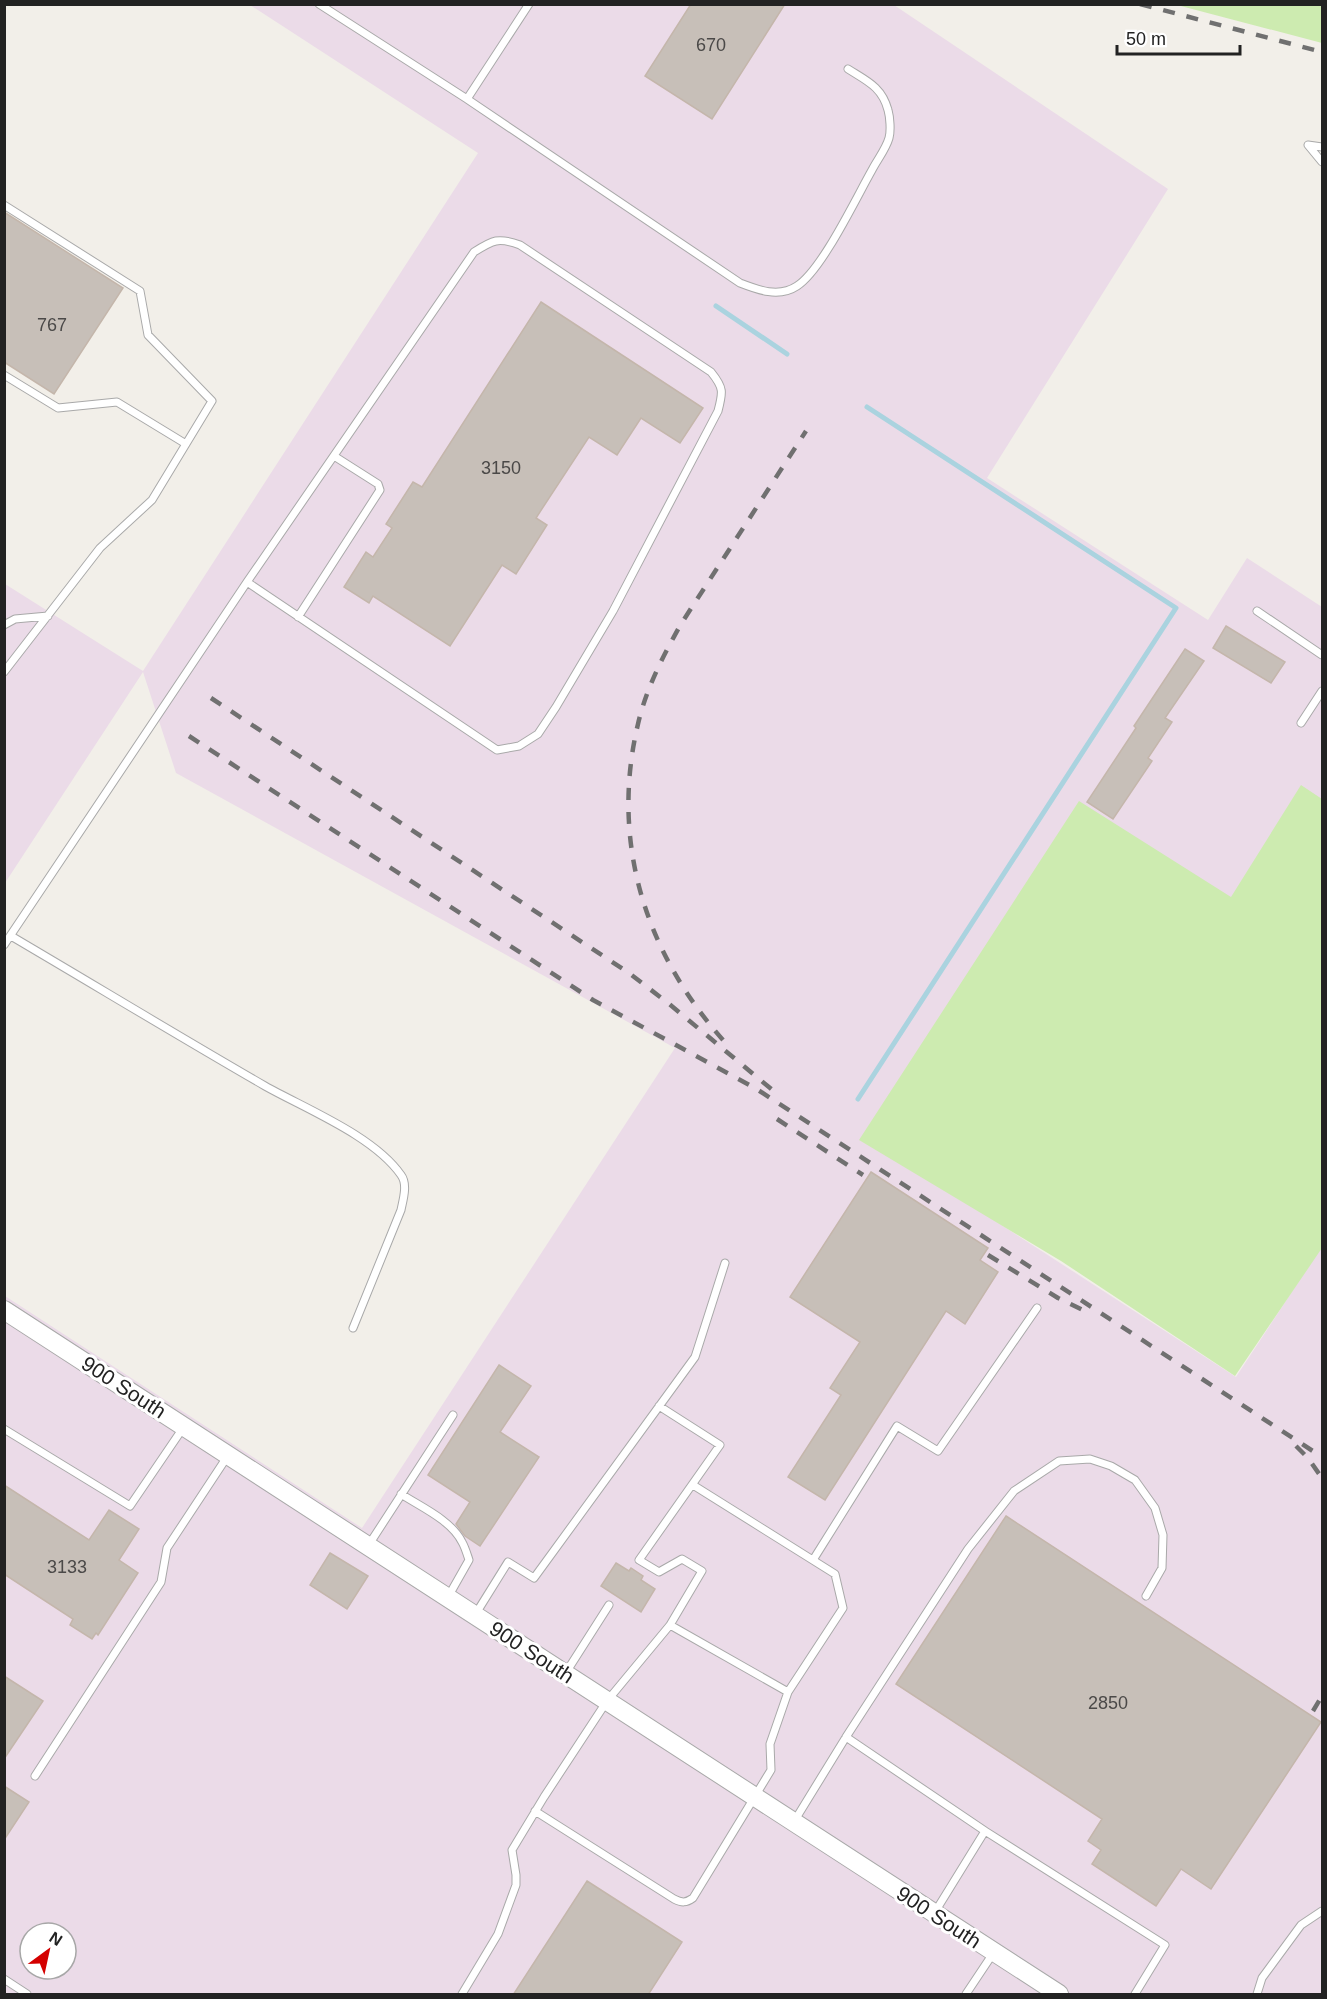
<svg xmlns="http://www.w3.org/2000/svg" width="1327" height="1999" viewBox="0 0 1327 1999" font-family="Helvetica,sans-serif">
<rect width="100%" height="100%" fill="#f2efe9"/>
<path fill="#ebdbe8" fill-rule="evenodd" d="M250 5H894L1168 189 987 478 1208 620 1247 558 1322 607V896L875 1143 1236 1377 1322 1246V1994H5V1296L362 1528 675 1048 176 773 143 672 5 883V584L143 671 478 153ZM30 1933H66V1969H30Z"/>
<path fill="#cdebb0" d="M1177 5H1322V43Z
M1301 785 1322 799V1248L1235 1376 1061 1261 859 1140 1079 801 1231 897Z"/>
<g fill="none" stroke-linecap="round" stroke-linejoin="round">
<path stroke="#aad3df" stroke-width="5" d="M716 306 787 354
M858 1099 1176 608 867 407"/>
</g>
<path fill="#c7bfb8" stroke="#c4b6ab" stroke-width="1.5" d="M691 4H785L712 119 645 76Z
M4 212 123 288 54 394 4 362Z
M541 302 703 408 680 443 641 418 617 455 589 437 536 518 547 525 516 574 502 565 450 646 373 596 369 603 344 587 366 552 373 557 392 528 386 524 413 482 422 487Z
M1226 626 1285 662 1271 683 1213 648Z
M1185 649 1204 661 1165 718 1172 722 1148 758 1152 761 1113 819 1087 802 1136 728 1134 726Z
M871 1172 988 1248 980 1260 998 1272 965 1324 946 1311 825 1500 788 1477 841 1395 830 1388 860 1342 790 1297Z
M499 1365 531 1386 500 1432 539 1457 480 1546 465 1536 456 1524 470 1502 428 1475Z
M4 1485 89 1540 109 1510 139 1529 119 1560 138 1573 98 1635 96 1633 92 1639 70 1625 73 1619 4 1574Z
M1006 1516 1321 1722 1211 1889 1181 1869 1156 1906 1092 1864 1101 1850 1088 1841 1102 1819 896 1684Z
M330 1553 368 1576 347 1609 310 1585Z
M616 1563 629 1571 631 1568 643 1576 641 1580 655 1589 641 1612 601 1586Z
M4 1676 43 1701 4 1759Z
M4 1786 29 1802 4 1840Z
M587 1881 682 1942 648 1995H513Z"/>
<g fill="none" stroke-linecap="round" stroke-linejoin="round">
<g stroke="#a9a9a9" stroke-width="9">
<path id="service" d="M319 4 467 99 740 283C758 290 779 298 797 286 822 270 856 198 872 170 877 160 886 149 889 138 891 131 890 117 888 110 882 87 867 81 848 69
M467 99 529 4
M1322 147 1308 145 1322 162
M4 205 140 291 148 335 212 401 152 500 100 548 4 672
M4 375 58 408 117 402 186 444
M1257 611 1322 655
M298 617 380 490 378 484 334 456
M4 625 15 619 48 616
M1301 723 1322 691
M11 936C96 986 180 1037 265 1086 306 1109 374 1136 401 1175 408 1184 403 1200 401 1210L353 1328
M4 945 247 582 474 252C493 240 498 237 520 245L711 372C724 388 723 392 718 411L613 611 556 707 538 734 519 746 497 750 247 582
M659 1406 720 1445 639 1560 659 1572 682 1559 702 1571 670 1625
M4 1429 130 1506 183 1428
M693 1485 835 1574 843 1608 788 1692
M401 1494C421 1507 451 1520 462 1542 465 1547 467 1554 469 1560L448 1597
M368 1546 453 1415
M813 1560 897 1426 938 1451 1037 1308
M475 1615 508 1562 534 1578 695 1357 725 1263
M565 1674 609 1605
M846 1737 968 1549 1014 1491 1059 1461 1090 1459 1111 1466 1135 1480 1155 1508 1163 1535 1162 1568 1146 1596
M35 1776 161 1582 167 1548 227 1457
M795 1820 846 1737 985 1831
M935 1912 985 1831 1165 1945 1135 1994
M4 1979 27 1994
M462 1994 498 1934 516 1885V1875L512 1850 544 1797 607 1701 670 1625 788 1692 770 1744 771 1770 693 1898C686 1903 682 1903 674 1899L535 1811
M966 1994 994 1952
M1257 1994 1262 1978 1301 1925 1322 1911"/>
</g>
<g stroke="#a9a9a9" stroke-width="20">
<path id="tertiary" d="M4 1310 1059 1994"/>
</g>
<use href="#service" stroke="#fff" stroke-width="7"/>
<use href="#tertiary" stroke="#fff" stroke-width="18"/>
<path stroke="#707070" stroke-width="4.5" stroke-dasharray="12 12" stroke-linecap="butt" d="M1140 4 1322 52
M211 698 629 973 668 1003 776 1093
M189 736 593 1000 755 1088 1322 1457
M723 1040C645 952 610 841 638 724 646 689 663 656 681 624L806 431
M777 1119 863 1175
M988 1255 1058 1298 1089 1313
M1296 1446 1308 1458 1322 1478
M1313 1711 1322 1696"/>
</g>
<g text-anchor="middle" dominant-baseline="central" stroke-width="6" stroke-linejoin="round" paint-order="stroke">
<g font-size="18" fill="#4b4948">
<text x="711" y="45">670</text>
<text x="52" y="325">767</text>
<text x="501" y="468">3150</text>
<text x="67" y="1567">3133</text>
<text x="1108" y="1703">2850</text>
</g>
<g font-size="21" fill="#222" stroke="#fff">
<text transform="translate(124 1387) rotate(33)">900 South</text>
<text transform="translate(532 1652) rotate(33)">900 South</text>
<text transform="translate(939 1917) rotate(33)">900 South</text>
</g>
</g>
<rect width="1327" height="1999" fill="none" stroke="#222222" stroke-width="12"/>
<g transform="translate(48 1951) rotate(33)"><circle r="28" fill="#ffffff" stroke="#a7a7a7" stroke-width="1.5"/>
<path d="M0-4.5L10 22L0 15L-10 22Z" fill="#d40000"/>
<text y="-9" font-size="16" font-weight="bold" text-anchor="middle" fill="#222222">N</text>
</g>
<path d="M1117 45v9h123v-9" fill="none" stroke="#222222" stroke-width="3"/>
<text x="1126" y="45" font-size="18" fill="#222222" stroke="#ffffff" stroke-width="4.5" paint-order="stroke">50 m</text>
</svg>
